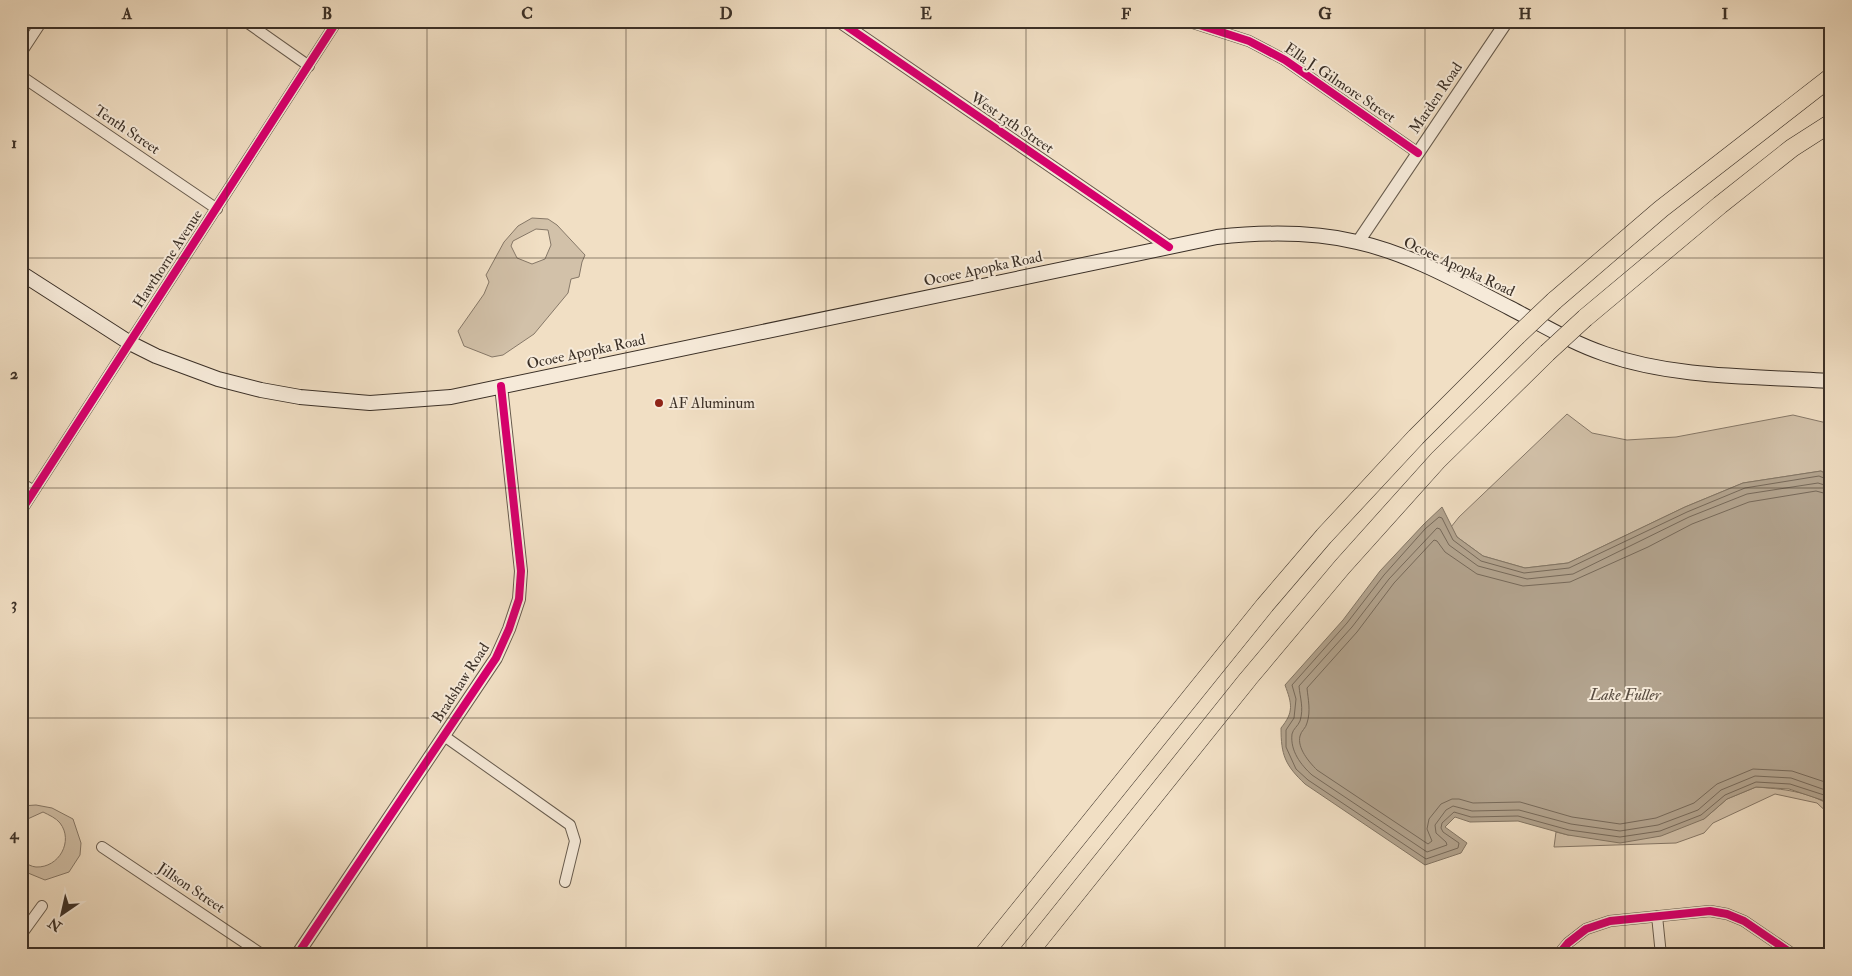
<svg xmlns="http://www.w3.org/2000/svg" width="1852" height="976" viewBox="0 0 1852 976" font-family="'IM FELL Double Pica',serif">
<rect width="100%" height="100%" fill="#f1dfc4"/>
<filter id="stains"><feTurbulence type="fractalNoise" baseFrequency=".004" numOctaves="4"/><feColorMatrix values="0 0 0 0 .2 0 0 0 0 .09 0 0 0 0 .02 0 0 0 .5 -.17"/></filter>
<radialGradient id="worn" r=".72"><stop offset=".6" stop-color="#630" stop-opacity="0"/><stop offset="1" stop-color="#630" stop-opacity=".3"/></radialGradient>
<path fill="#d2c1a9" stroke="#867868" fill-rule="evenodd" d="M532 218 548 219 557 225 585 255 582 262 579 277 571 279 568 293 534 334 503 355 492 357 464 346 458 331 484 294 489 282 486 275 504 242 518 226ZM536 229 548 230 551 245 545 259 532 264 517 258 511 246 513 241Z
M1567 414 1592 433 1627 440 1676 437 1793 415 1831 424V477L1821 471 1743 483 1685 507 1568 563 1525 568 1483 556 1457 537 1451 527 1459 517Z
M1756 787C1782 789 1808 791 1831 806V816L1817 803 1775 794 1713 823 1704 833 1676 843 1554 847 1556 832 1568 835 1704 819 1727 799Z
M36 805 52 808 73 819 81 843 80 855 69 872 45 880 28 873 21 868V862C26 863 32 867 36 867 59 868 74 841 60 823 56 818 49 815 43 812L21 822V806Z"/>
<path fill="#b3a48f" stroke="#837665" d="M1821 471 1831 477V806L1822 800 1789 789 1756 787 1727 799 1704 819 1661 836 1620 843 1568 835 1518 821 1470 822 1455 817 1445 827 1467 843 1461 853 1425 865 1305 784C1285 765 1281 755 1281 728 1294 712 1292 704 1285 685L1343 620 1380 571 1424 524 1442 507 1457 537 1483 556 1525 568 1568 563 1685 507 1743 483Z"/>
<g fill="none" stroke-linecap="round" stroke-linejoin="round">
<path stroke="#776a5b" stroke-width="1" d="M1831 481 1819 476 1745 488 1687 512 1569 568 1524 573 1481 561 1453 540 1442 518 1439 517 1425 529 1384 575 1347 623 1292 685 1296 699 1294 718 1286 730V747L1296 769 1308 780 1426 859 1458 848 1459 843 1443 832 1441 828 1442 823 1454 812 1471 817 1518 816 1569 830 1620 837 1660 831 1701 815 1725 795 1756 782 1790 784 1824 795 1831 800
M1831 487 1818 483 1747 494 1689 517 1573 574 1527 579 1478 566 1449 545 1440 529 1437 528 1389 579 1352 627 1299 686C1300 698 1304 708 1300 721 1298 726 1293 729 1292 734 1290 751 1301 765 1312 775L1427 852 1447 845 1446 842 1436 833 1435 825 1446 810 1453 806 1472 811 1519 810 1571 824 1620 831 1658 825 1698 810 1721 790 1755 776 1791 778 1831 792
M1831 495 1816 491 1749 502 1692 524 1648 547 1570 582 1523 586 1477 574 1445 552 1437 541 1434 540 1394 583 1357 632 1307 688C1308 699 1311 711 1307 723 1306 728 1301 731 1300 736 1297 748 1309 762 1317 770L1428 844 1432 841 1427 829 1429 819 1441 804 1452 799H1459L1473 803 1520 802 1572 817 1620 824 1656 818 1694 803 1717 784 1753 769 1792 771 1831 784"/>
<g stroke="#685c4e" stroke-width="12">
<path id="minor" d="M245 21 309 66
M1187 21 1249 41 1285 60 1418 153
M21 53 42 21
M21 76 217 209
M21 483 34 491
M21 511 337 21
M444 736 570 825 575 841 565 882
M102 847 263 955
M1657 916 1661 955
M21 935 42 906
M1558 955 1568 943 1586 929 1610 921 1710 911 1727 914 1744 921 1794 955"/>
</g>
<g stroke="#685c4e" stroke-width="14">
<path id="tertiary" d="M839 21 1169 247
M1358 242 1507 21
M297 955 496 658 509 629 519 599 521 571 501 386"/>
</g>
<g stroke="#3b3027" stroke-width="16">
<path id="secondary" d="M21 273 130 343 156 356 218 379 261 390 300 397 358 402 370 403 451 397 1217 237C1264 232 1311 231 1357 242 1411 254 1461 283 1510 308 1541 324 1572 343 1605 354 1677 379 1756 376 1831 381"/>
</g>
<g stroke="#3b3027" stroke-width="19">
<path id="motorway" d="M1554 301 1661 209 1831 77
M1585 318 1720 205 1792 148 1831 123
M983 955 1265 605 1324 536 1416 437 1516 337
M1027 955 1248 679 1342 567 1438 460 1547 353"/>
</g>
<use href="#minor" stroke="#f6ead9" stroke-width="10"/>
<use href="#tertiary" stroke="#f6ead9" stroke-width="12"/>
<use href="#secondary" stroke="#f6ead9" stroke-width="14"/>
<use href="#motorway" stroke="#f1dfc4" stroke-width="18"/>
<g stroke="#3b3027" stroke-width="19" stroke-linecap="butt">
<path id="motorway-bridge" d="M1516 337 1554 301
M1547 353 1585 318"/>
</g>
<use href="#motorway-bridge" stroke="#f1dfc4" stroke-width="18"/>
<g stroke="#f6ead9" stroke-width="11">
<path id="cycleway" d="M839 21 1169 247
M1187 21 1249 41 1285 60 1418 153
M21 511 337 21
M297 955 496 658 509 629 519 599 521 571 501 386
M1558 955 1568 943 1586 929 1610 921 1710 911 1727 914 1744 921 1794 955"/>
</g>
<use href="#cycleway" stroke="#d6006c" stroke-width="8"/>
</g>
<path fill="none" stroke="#3b3027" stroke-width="1" stroke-opacity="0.55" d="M227 21V955M427 21V955M626 21V955M826 21V955M1026 21V955M1225 21V955M1425 21V955M1625 21V955M21 258H1831M21 488H1831M21 718H1831"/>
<circle fill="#8f2418" stroke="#f6ead9" stroke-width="2" cx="659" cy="403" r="5"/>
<g text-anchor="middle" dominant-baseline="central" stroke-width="4" stroke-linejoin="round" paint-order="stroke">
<g font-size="15" fill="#3b3027" stroke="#f6ead9">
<text transform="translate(1340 83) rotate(34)">Ella J. Gilmore Street</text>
<text transform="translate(1436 98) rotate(-56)">Marden Road</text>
<text transform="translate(1012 123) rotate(34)">West 13th Street</text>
<text transform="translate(127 130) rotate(34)">Tenth Street</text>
<text transform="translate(168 259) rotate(-57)">Hawthorne Avenue</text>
<text transform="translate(1459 267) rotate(25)">Ocoee Apopka Road</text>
<text transform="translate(983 269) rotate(-12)">Ocoee Apopka Road</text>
<text transform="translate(586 352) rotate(-12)">Ocoee Apopka Road</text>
<text transform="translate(461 683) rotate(-57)">Bradshaw Road</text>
<text transform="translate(191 888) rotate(34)">Jillson Street</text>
</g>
<g font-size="15" fill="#3b3027" stroke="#f6ead9" text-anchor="start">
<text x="669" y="403">AF Aluminum</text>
</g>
<g font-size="16" font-style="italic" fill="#594d41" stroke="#f6ead9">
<text x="1625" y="695">Lake Fuller</text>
</g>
</g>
<rect width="1852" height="976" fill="none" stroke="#f1dfc4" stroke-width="55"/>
<g transform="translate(62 914) rotate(214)" stroke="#f6ead9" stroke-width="4" paint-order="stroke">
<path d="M0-4L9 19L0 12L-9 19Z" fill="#3b3027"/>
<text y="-8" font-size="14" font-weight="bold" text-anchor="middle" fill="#3b3027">N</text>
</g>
<rect x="28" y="28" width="1796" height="920" fill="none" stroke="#3b3027" stroke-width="2"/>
<g font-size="16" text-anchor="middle" font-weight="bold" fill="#3b3027">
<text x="127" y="19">A</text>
<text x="327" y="19">B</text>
<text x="527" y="19">C</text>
<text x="726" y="19">D</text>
<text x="926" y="19">E</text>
<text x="1126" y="19">F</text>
<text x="1325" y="19">G</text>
<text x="1525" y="19">H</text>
<text x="1725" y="19">I</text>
<text x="14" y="148">1</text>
<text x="14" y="379">2</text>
<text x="14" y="609">3</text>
<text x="14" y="839">4</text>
</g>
<rect width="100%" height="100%" filter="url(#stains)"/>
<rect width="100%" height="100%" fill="url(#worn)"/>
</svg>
